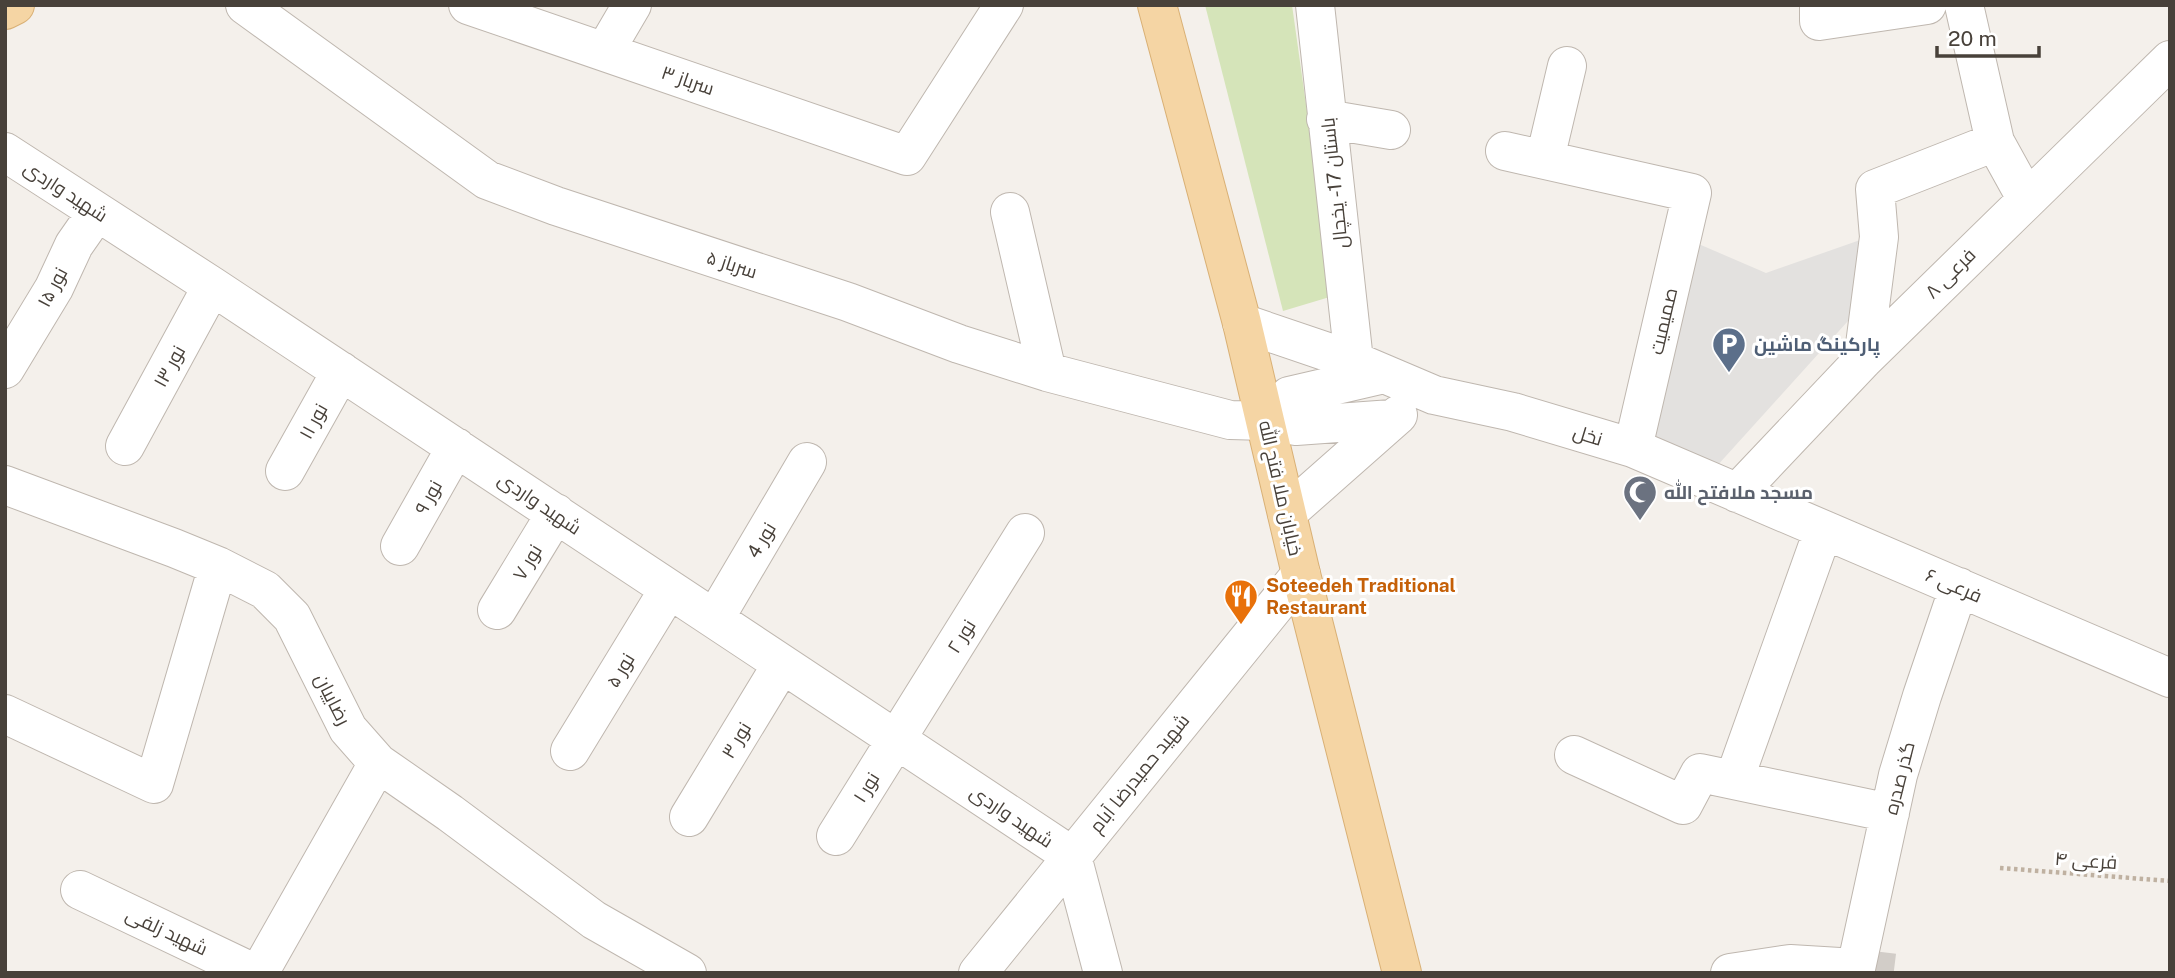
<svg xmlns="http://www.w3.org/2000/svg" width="2175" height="978" viewBox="0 0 2175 978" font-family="'Public Sans',Cairo,sans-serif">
<rect width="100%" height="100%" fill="#f4f0eb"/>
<path fill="#d5e4b9" d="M1205 5H1292L1333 296 1283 311Z"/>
<path fill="#e3e1df" d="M1863 239 1857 311 1716 467 1642 438 1694 242 1766 273Z"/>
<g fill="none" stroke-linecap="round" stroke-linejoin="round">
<path stroke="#d2cdc8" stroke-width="38" stroke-dasharray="38 19" stroke-linecap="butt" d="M1856 968 1897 973"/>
<g stroke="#bfb7af" stroke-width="40">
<path id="minor" d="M245 5 487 180 556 206 848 302 959 344 1047 372 1230 420 1266 421 1296 426 1392 419
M468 5 907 156 1004 5
M1315 5 1354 361
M1819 5V21L1927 5
M1964 5 1995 142 2026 198
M605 51 632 5
M1326 119 1391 130
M1505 151 1692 193 1633 448
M5 152 212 286 1072 856 1103 973
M1545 159 1567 66
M1010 212 1047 372
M1242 323 1354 361 1434 395 1513 412 1633 448 2170 678
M1863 360 1879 237 1875 189 1995 142
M5 369 54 288 74 245 97 212
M1266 421 1289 396 1384 374
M125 446 212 286
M285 471 341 371
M5 485 174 548 218 566 265 590 292 617 348 729 378 763 450 813 594 920 687 973
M1737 493 1863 360 2170 60
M1287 513 1398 415
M400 546 456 447
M497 610 556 513
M715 618 807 462
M5 714 154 784 218 566
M570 751 669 589
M1574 755 1683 805 1700 773 1890 813
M1734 780 1823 531
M689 817 782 664
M836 836 1025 533
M80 890 254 973
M259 973 378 763
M978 973 1301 574
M1730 973 1790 964 1856 968
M1855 973 1898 775 1922 696 1959 587"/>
</g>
<g stroke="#d9b075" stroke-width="40">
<path id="major" d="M1157 5 1242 323 1301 574 1402 973
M5 10 15 5"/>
</g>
<path stroke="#bfb1a1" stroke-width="4.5" stroke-dasharray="3.5 3.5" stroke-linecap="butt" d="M2000 868 2170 881"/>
<use href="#minor" stroke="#fff" stroke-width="38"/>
<use href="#major" stroke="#f5d5a4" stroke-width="38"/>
</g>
<defs>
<g id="parking-pin" transform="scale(1.75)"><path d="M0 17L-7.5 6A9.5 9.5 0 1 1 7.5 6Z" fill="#5c6f8a" stroke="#fff"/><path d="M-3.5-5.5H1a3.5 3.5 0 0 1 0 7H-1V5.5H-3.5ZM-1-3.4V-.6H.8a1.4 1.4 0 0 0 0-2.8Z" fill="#fff"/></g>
<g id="mosque-pin" transform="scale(1.75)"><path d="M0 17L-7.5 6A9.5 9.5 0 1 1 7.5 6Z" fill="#6b7280" stroke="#fff"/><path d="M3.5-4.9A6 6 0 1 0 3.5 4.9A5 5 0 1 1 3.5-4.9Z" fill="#fff"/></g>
<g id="restaurant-pin" transform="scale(1.75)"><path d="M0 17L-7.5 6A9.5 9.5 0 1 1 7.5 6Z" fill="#e8710a" stroke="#fff"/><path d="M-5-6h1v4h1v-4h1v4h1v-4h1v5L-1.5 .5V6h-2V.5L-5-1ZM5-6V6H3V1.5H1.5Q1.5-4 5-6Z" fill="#fff"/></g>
</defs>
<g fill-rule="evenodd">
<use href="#parking-pin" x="1729" y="344"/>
<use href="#mosque-pin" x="1640" y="492"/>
<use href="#restaurant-pin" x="1241" y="596"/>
</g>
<g text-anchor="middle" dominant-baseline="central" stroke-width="6" stroke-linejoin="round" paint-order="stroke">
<g font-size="19" fill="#48413a" stroke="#fff">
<text transform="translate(688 80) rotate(19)">سرباز ۳</text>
<text transform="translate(1334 183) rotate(-96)">باستان 17 - یخچال</text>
<text transform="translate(66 191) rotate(33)">شهید واردی</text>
<text transform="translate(732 264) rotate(18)">سرباز ۵</text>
<text transform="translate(1950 273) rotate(-45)">فرعی ۸</text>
<text transform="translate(52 287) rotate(-62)">نور ۱۵</text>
<text transform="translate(1663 321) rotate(-77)">صمیمیت</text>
<text transform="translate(169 366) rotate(-61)">نور ۱۳</text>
<text transform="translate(313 421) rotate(-61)">نور ۱۱</text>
<text transform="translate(1588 435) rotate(17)">نخل</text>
<text transform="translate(1281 488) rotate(77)">خیابان ملا فتح الله</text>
<text transform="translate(428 497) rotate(-61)">نور ۹</text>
<text transform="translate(540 503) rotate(34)">شهید واردی</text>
<text transform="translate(761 540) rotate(-59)">نور 4</text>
<text transform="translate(527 562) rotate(-59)">نور ۷</text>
<text transform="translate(1954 585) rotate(23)">فرعی ۶</text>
<text transform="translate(961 636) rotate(-58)">نور ۲</text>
<text transform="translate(620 670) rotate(-59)">نور ۵</text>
<text transform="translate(333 699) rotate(63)">رضاییان</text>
<text transform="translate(736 740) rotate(-59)">نور ۳</text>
<text transform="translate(1139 773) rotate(-51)">شهید حمیدرضا آبام</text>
<text transform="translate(1899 778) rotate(-76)">گذر صدره</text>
<text transform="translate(866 787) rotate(-58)">نور ۱</text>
<text transform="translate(1012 816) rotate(34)">شهید واردی</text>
<text transform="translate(2086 860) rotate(4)">فرعی ۴</text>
<text transform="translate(167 931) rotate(25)">شهید زلفی</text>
</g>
<g font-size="19" font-weight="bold" fill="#4e5e75" stroke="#fff" text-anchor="start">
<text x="1754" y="344">پارکینگ ماشین</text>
</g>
<g font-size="19" font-weight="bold" fill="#5b616d" stroke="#fff" text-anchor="start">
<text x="1664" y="492">مسجد ملافتح الله</text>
</g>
<g font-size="19" font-weight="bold" fill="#c56008" stroke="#fff" text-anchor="start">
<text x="1266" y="585">Soteedeh Traditional<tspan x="1266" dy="22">Restaurant</tspan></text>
</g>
</g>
<rect width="2175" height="978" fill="none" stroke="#48413a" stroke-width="14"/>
<path d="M1937 46v10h102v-10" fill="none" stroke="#48413a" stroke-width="3.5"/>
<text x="1948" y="46" font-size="21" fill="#48413a" stroke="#ffffff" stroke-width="5" paint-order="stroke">20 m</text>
</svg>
